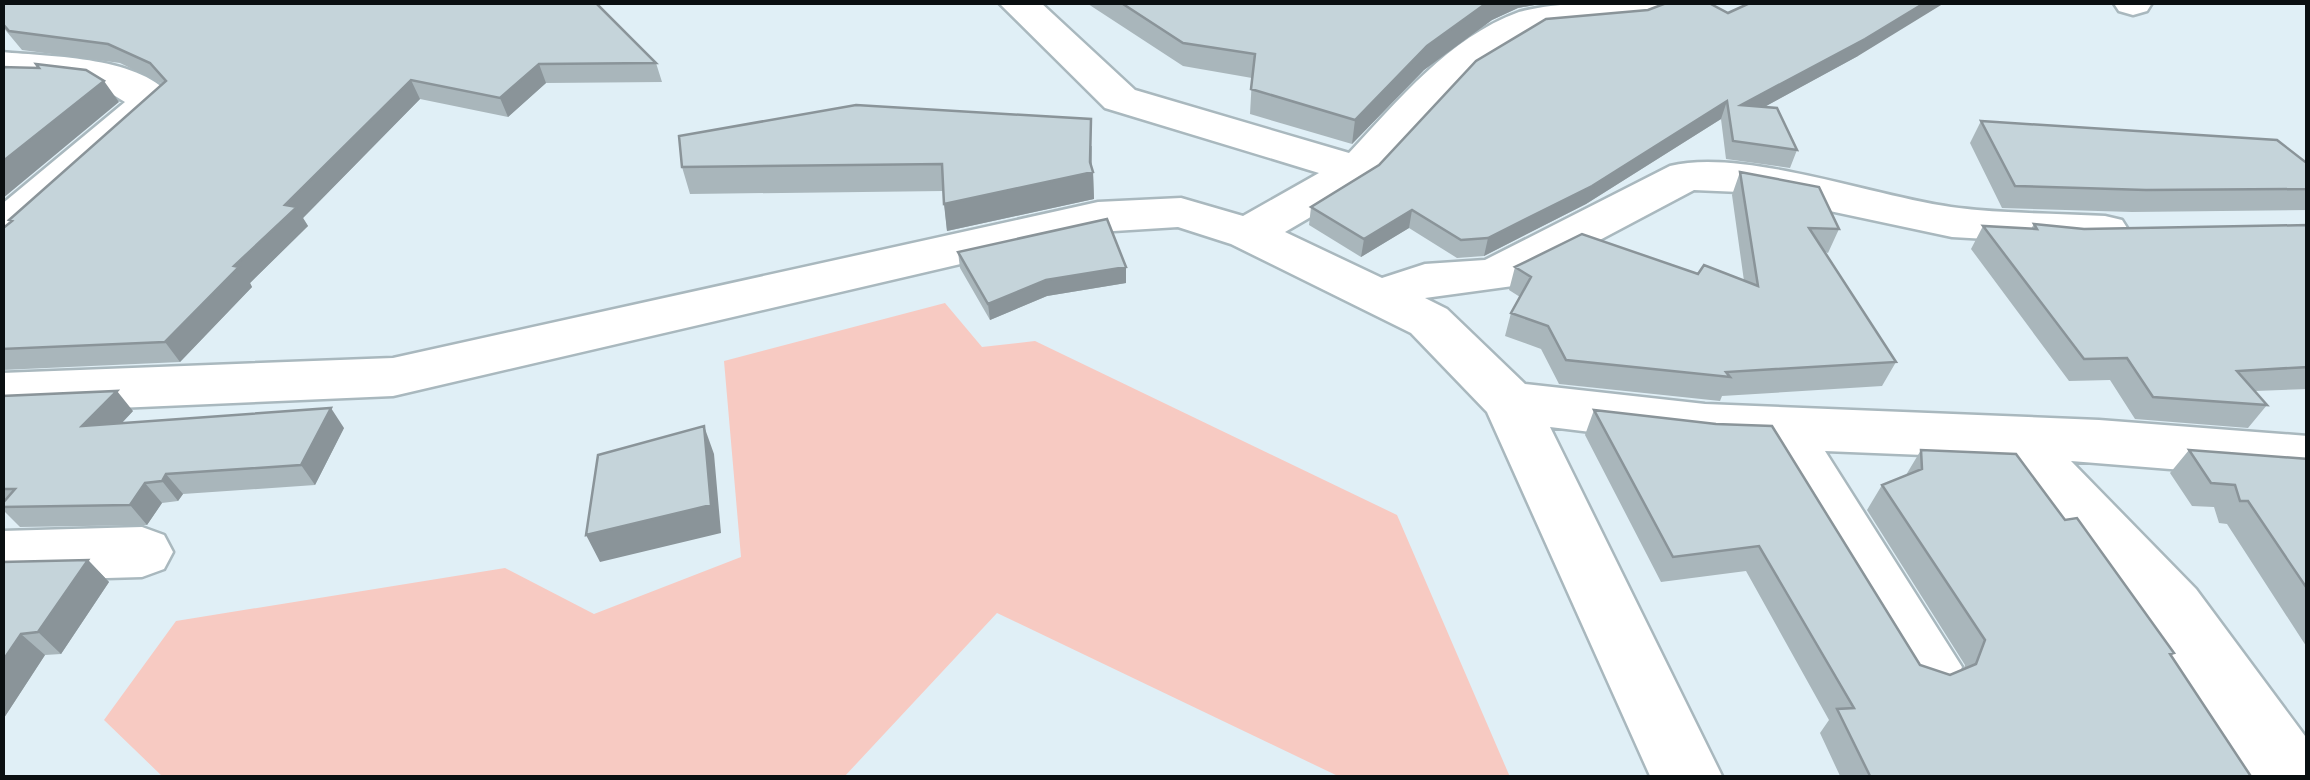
<svg xmlns="http://www.w3.org/2000/svg" width="2310" height="780" viewBox="0 0 2310 780" font-family="Mulish,sans-serif">
<rect width="100%" height="100%" fill="#e0eff6"/>
<path fill="#f7cac2" d="M945 303 982 347 1035 341 1397 515 1510 777H1340L997 613 844 777H163L104 720 176 621 505 568 594 614 741 557 724 361Z"/>
<g fill="none" stroke-linecap="round" stroke-linejoin="round">
<g stroke="#a9b8be" stroke-width="5">
<path id="minor" d="M998 2H1040L1135 90 1349 153C1399 100 1448 38 1519 12 1559 0 1644 2 1688 2L1683 10 1643 23 1541 32 1470 75 1374 180 1285 232 1382 278 1425 264 1485 260 1670 166C1743 148 1873 196 1951 207 2001 214 2054 213 2105 216L2122 220 2129 231 2122 242 2105 246 1952 237 1740 192 1694 190 1513 286 1425 298 1447 309 1525 384 1705 404 2099 420 2308 436V480L2071 461 2196 589 2308 740V778H2252L2150 627 1998 458 1825 451 1962 667 1953 687 1929 696 1905 687 1764 448 1705 446 1550 427 1723 778H1651L1487 412 1411 333 1231 244 1178 227 1098 232 393 396 2 413V373L393 358 1098 202 1181 198 1243 216 1319 173 1105 108Z
M2113 2H2152V3L2147 11 2133 15 2119 11Z
M2 52C52 57 144 56 174 100L19 240 2 244V204L125 102 102 88 2 76Z
M142 527 164 535 173 552 164 569 142 577 2 581V531Z"/>
</g>
<use href="#minor" fill="#fff" fill-rule="evenodd"/>
</g>
<path fill="#a9b6bb" d="M2 2 656 63 662 82 546 83 508 117 420 99 303 218 308 226 250 283 252 287 180 362 2 370V229L10 222 9 220 163 84 120 63 22 50 2 26Z
M1085 2H1551L1518 8 1492 20 1424 70 1352 144 1250 114 1252 78 1183 66Z
M1728 13 1858 56 1764 107 1797 150 1790 168 1726 159 1721 119 1586 204 1484 256 1457 258 1409 228 1361 257 1309 225 1311 207Z
M1981 121 2308 164V210L2132 212 2002 208 1970 143Z
M1092 146V167L1093 172 1094 199 947 231 943 191 690 194 682 167Z
M1740 172 1839 229 1828 253 1825 252 1896 362 1882 386 1722 396 1720 401 1559 384 1541 349 1505 336 1511 313 1520 297 1509 290 1515 267 1698 274 1744 281 1732 195Z
M2034 224 2084 229 2308 225V389L2255 391 2267 405 2248 428 2135 419 2110 380 2069 381 1971 249 1983 226 2031 229Z
M958 252 1126 283 1047 296 990 320 960 268Z
M2 396 133 411 122 423 344 428 315 485 183 494 178 501 162 503 147 525 20 527 2 509Z
M1594 410 1920 665 1950 675 1964 669 1965 665 1867 510 1882 485 1906 475 1921 450 2065 520 2174 653 2171 656 2252 778H1841L1820 733 1829 720 1746 571 1661 582 1585 435Z
M2189 450 2308 459V649L2227 524 2219 523 2214 507 2192 506 2170 473Z
M88 560 109 582 61 654 45 655 2 721V562Z"/>
<path fill="#8a9499" d="M1488 2H1551L1518 8 1492 20 1424 70 1352 144 1355 120 1427 46Z
M1926 2H1946L1858 56 1735 123 1741 105Z
M539 64 546 83 508 117 500 98Z
M411 80 420 99 303 218 308 226 250 283 252 287 180 362 165 342 234 266 285 205Z
M104 81 119 102 2 199V162Z
M1727 101 1721 119 1586 204 1484 256 1488 238Z
M1091 119V172H1093L1094 199 947 231 944 204Z
M1412 210 1409 228 1361 257 1364 239Z
M1126 267V283L1047 296 990 320 988 304 1046 280Z
M117 391 133 411 100 446 82 426Z
M331 408 344 428 315 485 301 465Z
M704 426 714 454 721 533 600 562 586 535Z
M166 474 183 494 178 501 162 481Z
M145 483 162 503 147 525 130 505Z
M88 560 109 582 61 654 38 632Z
M21 634 45 655 2 721V662Z"/>
<path fill="#c5d4da" stroke="#8a9499" stroke-width="2.5" d="M2 2H595L656 63 539 64 500 98 411 80 285 205 297 207 234 266 239 267 165 342 2 349V229L12 221 9 220 166 81 150 63 108 44 9 31 2 23Z
M1120 2H1488L1427 46 1355 120 1251 89 1255 54 1183 43Z
M1669 2H1707L1728 13 1752 2H1926L1865 39 1741 105 1777 108 1797 150 1733 141 1727 101 1592 186 1488 238 1461 240 1412 210 1364 239 1311 207 1379 165 1476 61 1546 19 1648 10Z
M36 64 86 70 104 81 2 162V67L39 68Z
M856 105 1091 119 1090 162 1093 172 944 204 942 164 682 167 679 136Z
M1981 121 2277 140 2308 164V189L2146 190 2015 186Z
M1740 172 1819 187 1839 229 1809 228 1896 362 1726 372 1730 377 1566 360 1548 326 1511 313 1531 277 1515 267 1582 234 1698 274 1704 265 1758 286Z
M1107 219 1126 267 1046 280 988 304 958 252Z
M2034 224 2084 229 2308 225V367L2237 371 2267 405 2153 397 2127 358 2084 359 1983 226 2037 229Z
M117 391 82 426 331 408 301 465 166 474 162 481 145 483 130 505 2 507V504L15 489H2V396Z
M1594 410 1716 424 1772 426 1920 665 1950 675 1976 664 1985 640 1882 485 1922 469 1921 450 2016 454 2065 520 2077 518 2174 653 2170 654 2252 778H1871L1837 709 1854 708 1759 546 1673 557Z
M704 426 711 505 586 535 598 455Z
M2189 450 2308 459V590L2248 501H2240L2235 485 2211 483Z
M88 560 38 632 21 634 2 662V562Z"/>
<rect width="2310" height="780" fill="none" stroke="#0a0f11" stroke-width="10"/>
</svg>
